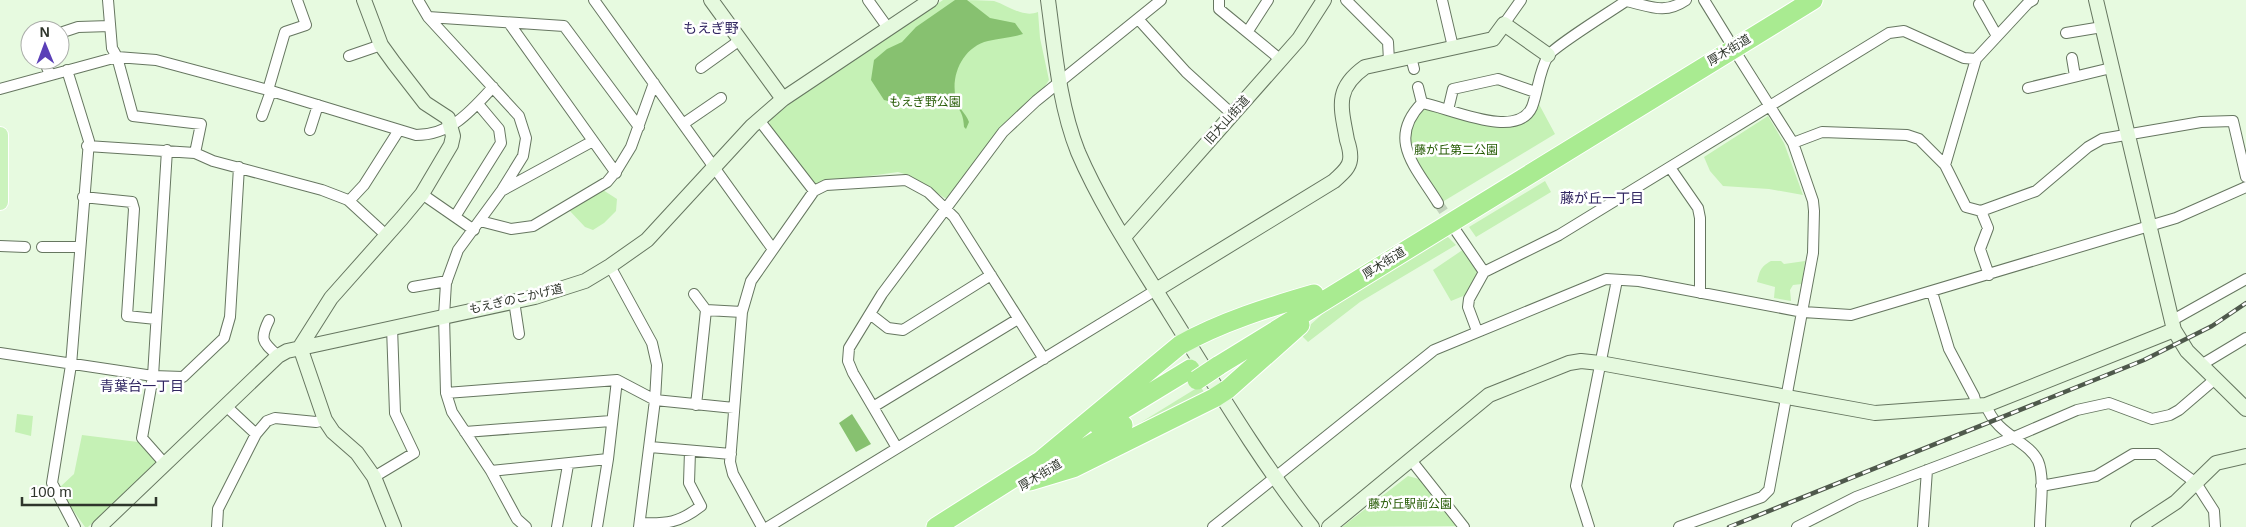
<svg xmlns="http://www.w3.org/2000/svg" width="2246" height="527" viewBox="0 0 2246 527" font-family="Helvetica,'Noto Sans JP',sans-serif">
<rect width="100%" height="100%" fill="#e7fae0"/>
<path fill="#c5f1b5" d="M943 0C958 0 980 0 994 1 1009 6 1023 18 1038 12L1040 38 1049 80 1043 89 950 198H945L908 175 898 172 812 184 769 127 770 120 789 104Z
M1534 95 1555 134 1444 201C1431 181 1403 154 1409 129 1411 121 1419 113 1423 106L1495 123 1526 116Z
M1768 116 1784 143 1803 195 1769 189 1723 186 1710 171 1704 157Z
M1545 181 1551 192 1476 237 1469 227Z
M603 190 617 199 616 211 604 223 593 230 585 227 569 210Z
M1445 234 1456 245 1360 302 1308 342 1300 334 1337 301Z
M1464 249 1477 272 1468 294 1451 301 1433 270Z
M1771 261H1781L1784 264 1805 261 1802 284 1793 285 1790 290 1791 301 1774 298 1775 287 1757 282C1760 271 1760 267 1771 261Z
M1200 386 1208 398 1088 455Z
M17 414 33 416 31 436 15 432Z
M82 435 138 442 157 462 88 527H85L58 489 74 474Z
M1408 476 1419 479 1459 526 1342 527Z"/>
<path fill="#87c170" d="M955 0H967L990 18 1015 23 1023 34C1011 38 1000 38 988 41 963 47 950 75 956 99 957 107 966 113 969 122L966 129 964 127C963 89 927 103 903 104 897 104 889 101 884 100L871 80 874 60 887 49 902 42 916 27Z
M852 414 871 444 856 452 839 423Z"/>
<g fill="none" stroke-linecap="round" stroke-linejoin="round">
<path stroke="#c2d3bc" stroke-width="10" stroke-dasharray="10 5" stroke-linecap="butt" d="M1438 203 1453 225"/>
<g stroke="#667660" stroke-width="12">
<path id="street" d="M108 0 112 48 117 57 133 116 201 124 195 153
M418 0 428 17 519 116 526 138 523 156 502 190 458 250 446 283 444 316 446 393 452 412 491 471 517 519 526 527
M594 0 772 248
M868 0 888 28
M1219 0V9L1281 60
M1346 0 1388 42 1389 61
M1442 0 1453 47
M1704 0 1728 39
M1979 4 1997 36
M428 17 564 26 639 127
M1139 20 1186 72 1232 114
M509 23 616 173
M1504 24 1521 0
M1248 31 1268 0
M60 33 78 27 110 26
M2066 33 2102 27
M349 56 381 45
M1411 57 1414 69
M2072 58 2075 76
M44 60 50 75
M701 68 740 40
M67 70 89 141 71 365 52 483 75 527
M1418 87 1422 103
M2028 88 2111 68
M0 89 117 57 156 60 268 90 416 135C451 135 471 111 493 87
M268 90 285 32 306 25 297 0
M1448 110 1453 89 1498 79 1535 92
M262 116 271 91
M759 120 814 191 826 185 906 180 928 192 954 217 1044 359
M683 124 721 98
M310 130 318 105
M1793 143 1822 132 1907 135 1919 139 1945 165
M87 146 195 153 213 161 322 190 348 200 386 235
M1671 169 1698 208 1700 218V293
M503 190 593 141
M422 194 474 230
M83 197 132 202 134 209 127 316 156 319
M349 201 364 185 399 130
M1438 203C1416 167 1386 140 1422 103 1448 107 1517 141 1532 107 1538 91 1539 71 1548 56 1553 47 1613 10 1626 1 1650 6 1664 15 1686 0
M1981 211 2036 191 2088 147 2102 139 2201 122 2233 121 2246 177
M456 215 501 143 499 129 478 104
M480 221 511 229 533 226 607 182 617 170 631 147 654 83
M1456 231 1484 272
M0 246 25 247
M42 247H79
M610 266 652 343 657 365 655 400 639 527
M1989 275 1980 249 1988 228 1981 211 1966 207 1945 165 1976 59 2028 3 2033 0
M413 287 447 281
M1932 292 1949 349 1974 396 1977 407
M694 294 706 310
M514 301 519 334
M870 314 888 328 903 330 991 275
M269 320C259 340 263 342 278 356
M2171 321 2246 279
M1477 331 1468 307 1469 299 1484 272 1559 235 1889 33 1904 31 1964 58 1976 59
M0 353 153 376 183 377 224 338 230 317 239 167
M2201 365 2246 338
M446 393 617 380 655 400 734 408
M696 405 706 310 742 312
M1986 405C1997 436 2028 440 2038 461 2045 477 2040 509 2040 527
M227 407 256 434
M873 407 1018 319
M465 432 611 421
M650 447 731 454
M897 448 853 373 848 361 849 348 882 294 1003 132 1036 101 1161 0
M1411 460 1464 527
M165 464 142 438 153 376 167 150
M491 471 608 459
M374 477 414 453 395 413 392 327
M2041 486 2096 476 2133 454H2157L2196 483 2214 511 2215 527
M640 523C667 524 679 523 701 506L689 483 690 451
M217 527 218 509 256 434 267 421 275 418 316 422 325 420
M557 527 568 465
M597 527 608 459 617 380
M762 527 733 474 730 462 742 312 751 281 814 191
M768 527 1156 290
M1213 527 1434 350 1606 279 1639 281 1803 312 1851 315 2176 218 2246 187
M1589 527 1576 486 1617 280
M1679 527 1762 497 1769 490 1813 253 1814 211 1813 201 1793 143 1733 48
M1797 527 1856 497 2012 438 2077 410 2109 403 2152 419 2170 415 2179 410 2214 380
M1923 527 1927 470"/>
</g>
<g stroke="#667660" stroke-width="16">
<path id="secondary" d="M711 0 783 99
M1048 0C1055 51 1059 104 1078 152 1102 208 1138 261 1170 313 1215 385 1259 460 1312 527
M2096 0 2174 330 2187 351 2246 409
M1124 237 1299 39 1324 0
M1156 290 1334 181C1340 175 1349 169 1350 160 1351 154 1349 146 1347 140 1341 107 1334 89 1365 67L1493 39 1504 24 1548 55
M300 347 331 298 402 218 422 194 451 145 453 136 448 118 425 103 394 63 381 45 364 0
M300 347 325 420 333 432 357 453 374 477 394 527
M99 527 278 356 287 351 535 297 585 281 610 266 647 240 752 126 783 99 931 0
M1329 527 1489 395 1569 363 1581 361 1600 363 1875 413 1986 405 2174 330
M2138 527 2176 502 2216 463 2246 456"/>
</g>
<g stroke="#fff" stroke-width="18">
<path id="primary" d="M0 135V202"/>
</g>
<g stroke="#fff" stroke-width="21">
<path id="highway" d="M1218 366 1813 0
M1098 425 1190 369
M1065 460 1123 425
M1040 461 1180 345C1221 322 1269 307 1314 294
M1030 481 1073 468 1214 398 1228 389 1300 325
M936 527 1040 461"/>
</g>
<use href="#street" stroke="#fff" stroke-width="10"/>
<use href="#secondary" stroke="#e5f9de" stroke-width="14"/>
<use href="#primary" stroke="#cbf3bd" stroke-width="16"/>
<use href="#highway" stroke="#a9eb91" stroke-width="19"/>
<g stroke="#4f594c" stroke-width="4.5">
<path id="rail" d="M1729 527 2144 360 2212 326 2246 303"/>
</g>
<use href="#rail" stroke="#fff" stroke-width="2.5" stroke-dasharray="8" stroke-linecap="butt"/>
<g stroke="#fff" stroke-width="21" stroke-linecap="butt">
<path id="highway-bridge" d="M1197 380 1218 366"/>
</g>
<use href="#highway-bridge" stroke="#a9eb91" stroke-width="19"/>
</g>
<g text-anchor="middle" dominant-baseline="central" stroke-width="5" stroke-linejoin="round" paint-order="stroke">
<g font-size="12" fill="#2e352b" stroke="#fff">
<text transform="translate(1729 50) rotate(-31)">厚木街道</text>
<text transform="translate(1227 120) rotate(-48)">旧大山街道</text>
<text transform="translate(1384 263) rotate(-32)">厚木街道</text>
<text transform="translate(516 299) rotate(-13)">もえぎのこかげ道</text>
<text transform="translate(1040 475) rotate(-31)">厚木街道</text>
</g>
<g font-size="12" fill="#245a03" stroke="#fff">
<text x="925" y="102">もえぎ野公園</text>
<text x="1456" y="150">藤が丘第二公園</text>
<text x="1410" y="504">藤が丘駅前公園</text>
</g>
<g font-size="14" fill="#312661" stroke="#fff">
<text x="711" y="28">もえぎ野</text>
<text x="1602" y="198">藤が丘一丁目</text>
<text x="142" y="386">青葉台一丁目</text>
</g>
</g>
<g transform="translate(45 45) rotate(359)"><circle r="24" fill="#ffffff" stroke="#abaeaa"/>
<path d="M0-4L9 19L0 12L-9 19Z" fill="#5a3fb7"/>
<text y="-8" font-size="14" font-weight="bold" text-anchor="middle" fill="#2e352b">N</text>
</g>
<path d="M22 497v8h134v-8" fill="none" stroke="#2e352b" stroke-width="2.5"/>
<text x="30" y="497" font-size="15" fill="#2e352b" stroke="#ffffff" stroke-width="4" paint-order="stroke">100 m</text>
</svg>
